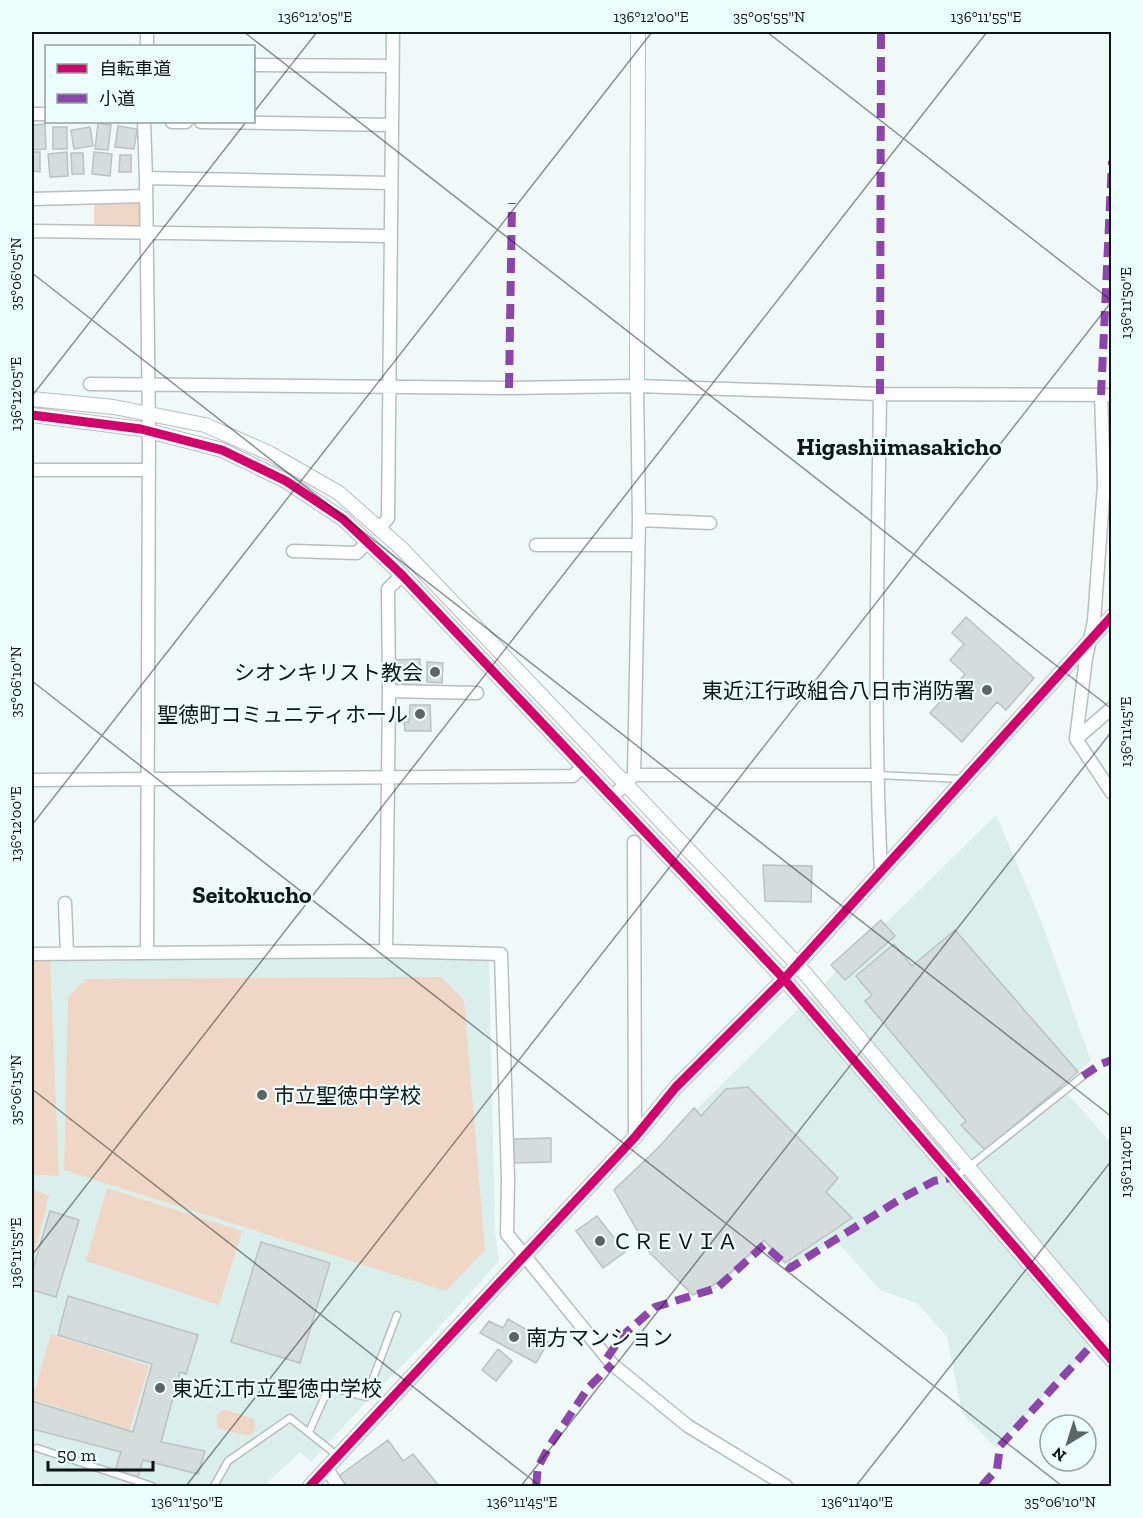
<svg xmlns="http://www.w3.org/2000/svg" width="1143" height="1518" viewBox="0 0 1143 1518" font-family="'Zilla Slab','Noto Sans JP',serif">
<rect width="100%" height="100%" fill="#effaf8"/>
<path fill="#daeeec" d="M996 815 1042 923 1091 1061 1061 1086 1111 1143 1112 1323 996 1448 962 1413 947 1337 917 1303 880 1290 836 1240 790 1268 764 1245 717 1288 693 1295 650 1253 614 1190Z
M32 958H489L495 1231 499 1261 435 1332 366 1402 311 1462 300 1452 264 1486H48L32 1478Z"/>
<path fill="#f0d7c5" d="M141 203V228L94 229V204Z
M50 958 59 1176 32 1175V959Z
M441 977 464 1000 485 1250 446 1291 64 1170 68 997 86 979Z
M107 1188 242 1231 219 1305 86 1261Z
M32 1189 49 1196 32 1262Z
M51 1334 149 1366 129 1430 32 1399Z
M223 1409 254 1419 256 1427 254 1432 248 1436 217 1428V1415Z"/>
<path fill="#d5dddc" stroke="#bac2c1" stroke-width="1.5" d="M98 123 111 125 108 150 95 149Z
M45 124 46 149 32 150V125Z
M118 126 137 129 134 149 115 147Z
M53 127H67V149H53Z
M90 127 93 146 74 149 71 130Z
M32 152H40V172L32 171Z
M67 152 68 176 50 177 48 154Z
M94 152 112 154 110 176 92 174Z
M71 153H83L84 174H72Z
M120 155H131V172H119Z
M966 617 1034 678 1006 710 997 702 962 742 930 713 965 674 950 660 964 644 952 633Z
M420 659V685H403L402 671 395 672V660Z
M427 662 443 663 442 683 427 682Z
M410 705H430L431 731H405L404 722H409Z
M763 865 812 866 811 902 765 901Z
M881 920 895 936 845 980 831 965Z
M955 930 1078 1072 985 1150 961 1125 966 1121 865 1001 872 995 856 976 894 944 912 966Z
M748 1087 838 1178 826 1192 852 1218 785 1263 764 1240 723 1280 693 1295 650 1253 614 1190 658 1148 694 1108 701 1116 726 1089Z
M551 1138V1162L514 1163 513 1139Z
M50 1211 79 1220 56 1297 32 1290V1272Z
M597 1216 625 1252 603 1268 576 1231Z
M261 1242 330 1263 300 1363 231 1342Z
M68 1296 198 1335 186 1374 180 1372 161 1442 205 1451 198 1474 143 1460 138 1477 115 1470 121 1452 32 1429V1401L133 1432 152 1364 58 1335Z
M508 1319 548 1342 536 1363 480 1333 489 1321 503 1328Z
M498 1349 512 1361 496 1381 482 1370Z
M388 1440 403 1461 413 1454 439 1486H347L339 1476Z"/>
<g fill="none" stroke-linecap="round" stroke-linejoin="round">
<g stroke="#b7bfbe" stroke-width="9">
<path id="service" d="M877 775 962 779
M956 1177 1083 1076
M309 1432 329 1387 366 1397 397 1315
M37 1448 152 1486
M214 1486 228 1461 290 1418 338 1456"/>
</g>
<g stroke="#b7bfbe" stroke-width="15">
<path id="minor" d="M147 46V32
M254 65 392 66
M32 114H46
M144 122 146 178 149 431 147 952
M172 122H186
M201 122 391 125
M146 178 390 183
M32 199 146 196
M32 231 390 236
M90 384 509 388 637 386 880 394 1112 395
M880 394C878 553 873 712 881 871
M1101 395 1104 484 1094 621 1086 658 1076 739 1112 793
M32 470H148
M639 520 710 523
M379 529 388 518 393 32
M536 545H638
M293 551 357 553 367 542
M389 691 477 693
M1076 739 1112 708
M634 775H876
M32 780 573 776 583 766
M612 797 634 775 639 520 637 386
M634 842 635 1137
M65 903 67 954
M386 951 389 691 388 589 402 575
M32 954 386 951 501 954 508 1179 507 1234 612 1364 688 1426 786 1486
M327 1469 338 1486"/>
</g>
<g stroke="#b7bfbe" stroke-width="16">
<path id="tertiary" d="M637 386 638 32
M32 399 114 407 205 425 269 453 339 493 402 549 797 964 1112 1338
M32 415 141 429 222 450 286 481 343 519 402 575 784 979 1112 1360
M310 1486 635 1137 676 1087 784 979 1112 616"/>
</g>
<use href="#service" stroke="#fdfefe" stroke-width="6"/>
<use href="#minor" stroke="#fdfefe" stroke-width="12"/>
<use href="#tertiary" stroke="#fdfefe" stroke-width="14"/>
<path stroke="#8e44ad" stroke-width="8" stroke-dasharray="15 8" stroke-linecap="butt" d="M509 388 512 203
M880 394 881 32
M1101 395 1112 161
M1083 1076 1101 1064 1112 1060
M607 1358 622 1336 655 1307 717 1288 764 1245 790 1268 902 1198 934 1181 956 1177
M536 1486 538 1467 550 1445 588 1388 612 1364
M982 1486 997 1469 1000 1446 1089 1348"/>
<g stroke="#ebfefc" stroke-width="13">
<path id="cycleway" d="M32 415 141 429 222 450 286 481 343 519 402 575 784 979 1112 1360
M310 1486 635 1137 676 1087 784 979 1112 616"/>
</g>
<use href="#cycleway" stroke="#d6006c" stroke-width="9"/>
</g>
<path fill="none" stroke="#0f1515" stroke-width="1.5" stroke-opacity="0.45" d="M244 32 1112 709M767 32 1112 301M254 112 317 32M32 273 1112 1117M32 396 246 122M32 681 1062 1486M32 825 652 32M32 1089 540 1486M32 1255 987 32M186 1486 1112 301M521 1486 1112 731M856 1486 1112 1160"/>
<g fill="#5d6564" stroke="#ebfefc" stroke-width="2">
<circle cx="435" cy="672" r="6"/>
<circle cx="987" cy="690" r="6"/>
<circle cx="420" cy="714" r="6"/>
<circle cx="262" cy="1095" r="6"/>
<circle cx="600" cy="1241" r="6"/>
<circle cx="514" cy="1337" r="6"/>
<circle cx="160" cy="1388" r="6"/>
</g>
<g text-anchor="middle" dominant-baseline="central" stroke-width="4.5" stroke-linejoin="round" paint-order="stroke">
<g font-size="21" fill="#0f1515" stroke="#ebfefc" text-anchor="start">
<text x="423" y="672" text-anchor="end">シオンキリスト教会</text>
<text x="975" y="690" text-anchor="end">東近江行政組合八日市消防署</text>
<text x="408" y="714" text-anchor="end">聖徳町コミュニティホール</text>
<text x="274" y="1095">市立聖徳中学校</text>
<text x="612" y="1241">ＣＲＥＶＩＡ</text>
<text x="526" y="1337">南方マンション</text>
<text x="172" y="1388">東近江市立聖徳中学校</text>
</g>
<g font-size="24" font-weight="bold" fill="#0f1515" stroke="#ebfefc">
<text x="899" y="446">Higashiimasakicho</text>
<text x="252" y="894">Seitokucho</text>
</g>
</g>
<rect width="1143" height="1518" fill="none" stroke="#ebfefc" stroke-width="66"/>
<rect x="45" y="45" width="210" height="78" fill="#ebfefc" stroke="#93a1a0" stroke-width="1.5"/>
<rect x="57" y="64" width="30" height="9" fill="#d6006c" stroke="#93a1a0" stroke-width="1.5"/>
<text x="99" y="75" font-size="18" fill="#0f1515">自転車道</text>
<rect x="57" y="94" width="30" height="9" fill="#8e44ad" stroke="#93a1a0" stroke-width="1.5"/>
<text x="99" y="105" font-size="18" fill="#0f1515">小道</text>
<g transform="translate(1068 1443) rotate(218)"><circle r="28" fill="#ebfefc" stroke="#93a1a0" stroke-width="1.5"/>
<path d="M0-4.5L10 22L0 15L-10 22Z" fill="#5d6564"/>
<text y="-9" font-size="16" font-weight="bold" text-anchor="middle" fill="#0f1515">N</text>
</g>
<path d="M48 1461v9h105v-9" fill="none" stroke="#0f1515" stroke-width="3"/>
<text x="57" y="1461" font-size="18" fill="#0f1515" stroke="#ebfefc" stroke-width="4.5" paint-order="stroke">50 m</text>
<rect x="33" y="33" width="1077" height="1452" fill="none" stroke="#0f1515" stroke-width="2"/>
<g font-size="15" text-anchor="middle" fill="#0f1515">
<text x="315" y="22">136°12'05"E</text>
<text x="651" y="22">136°12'00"E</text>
<text x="769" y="22">35°05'55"N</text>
<text x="986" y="22">136°11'55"E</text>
<text transform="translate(16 274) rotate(-90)" y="5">35°06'05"N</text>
<text transform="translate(1126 303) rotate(-90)" y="5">136°11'50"E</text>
<text transform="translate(16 394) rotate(-90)" y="5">136°12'05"E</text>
<text transform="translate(16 682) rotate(-90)" y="5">35°06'10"N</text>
<text transform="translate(1126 732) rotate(-90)" y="5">136°11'45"E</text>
<text transform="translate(16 824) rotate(-90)" y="5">136°12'00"E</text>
<text transform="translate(16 1090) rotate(-90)" y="5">35°06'15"N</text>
<text transform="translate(1126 1162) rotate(-90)" y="5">136°11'40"E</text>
<text transform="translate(16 1253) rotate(-90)" y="5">136°11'55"E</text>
<text x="187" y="1507">136°11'50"E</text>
<text x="522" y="1507">136°11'45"E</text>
<text x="857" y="1507">136°11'40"E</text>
<text x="1060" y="1507">35°06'10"N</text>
</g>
</svg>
